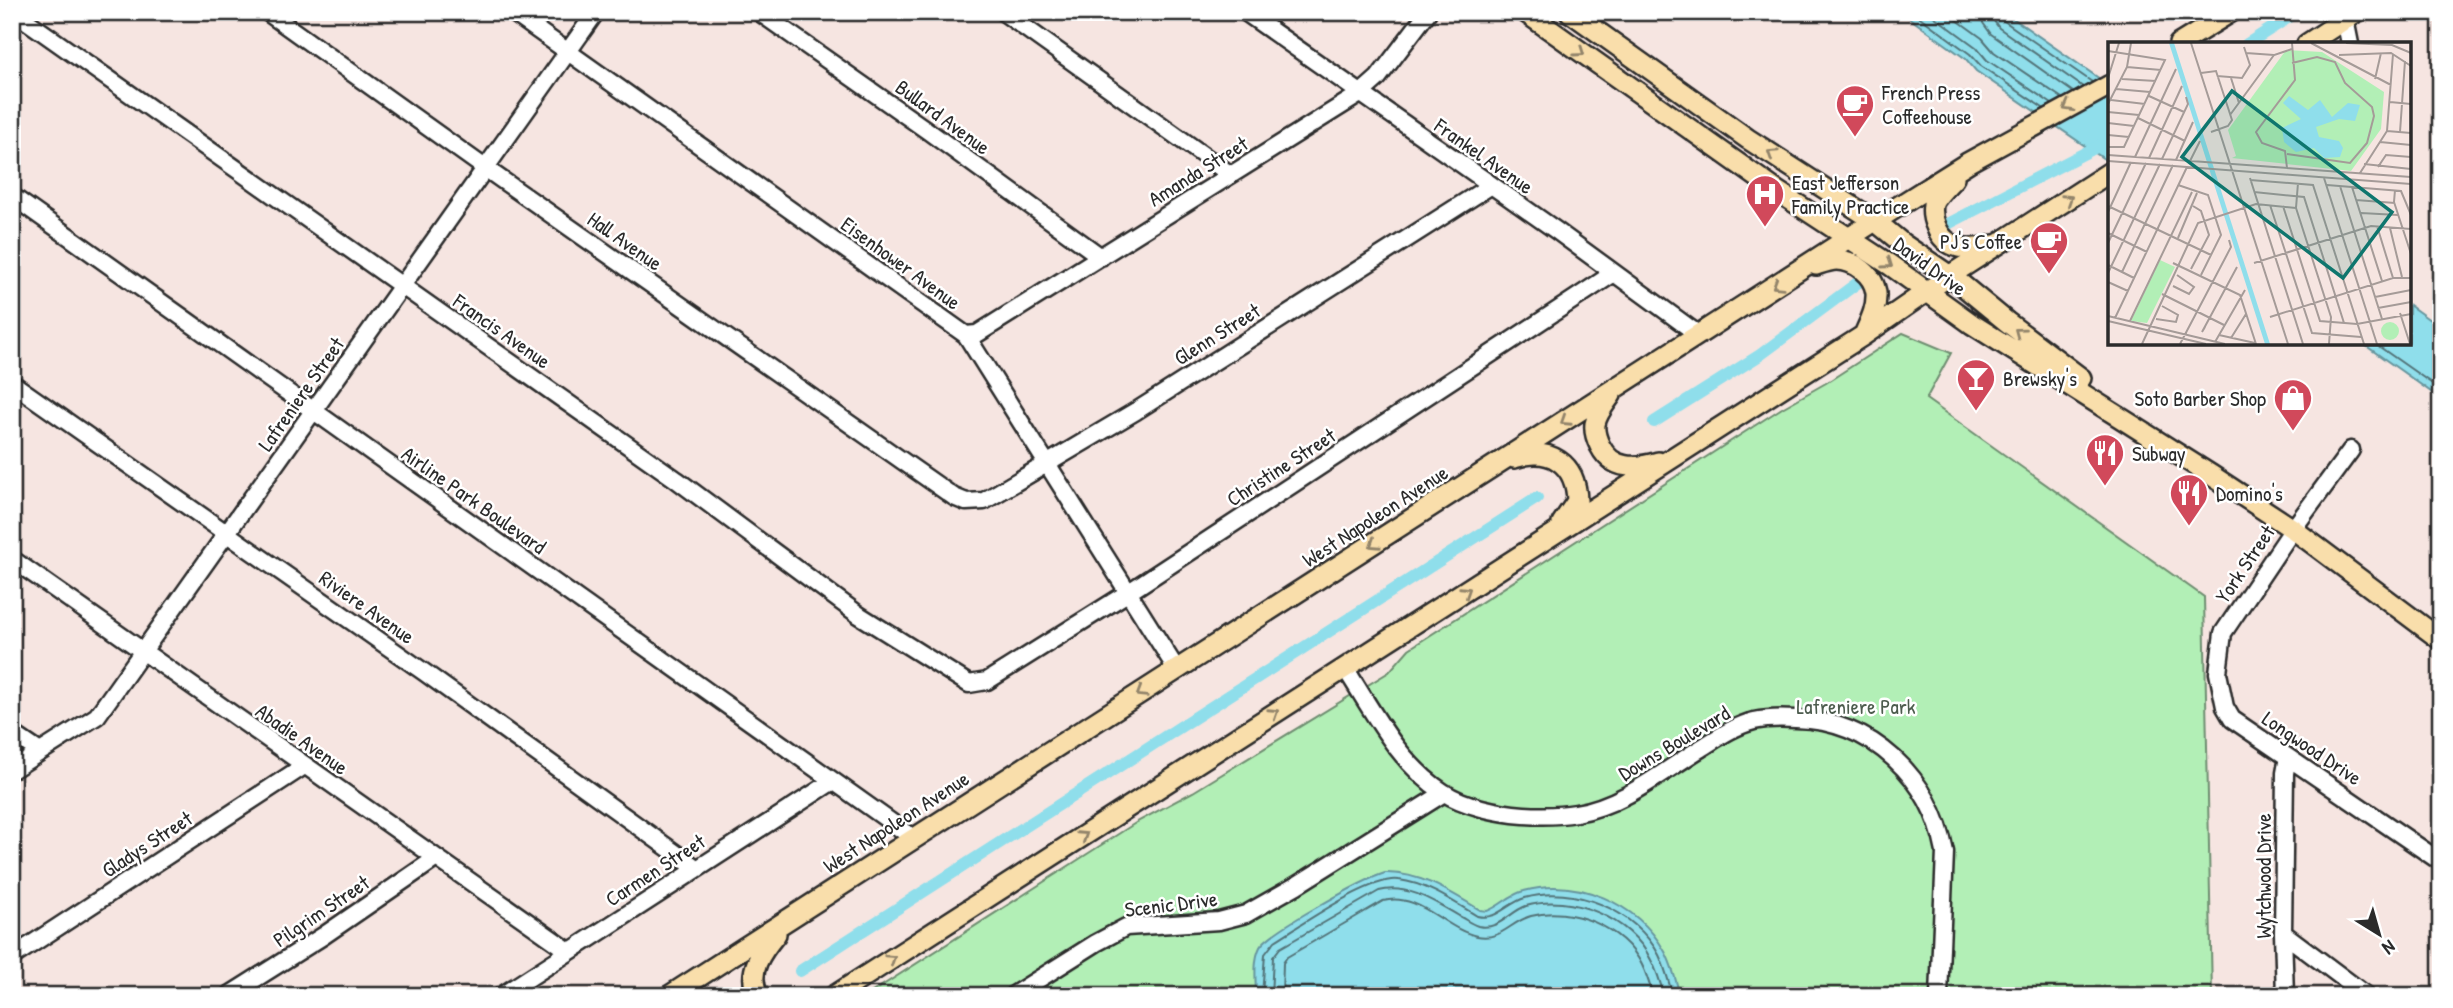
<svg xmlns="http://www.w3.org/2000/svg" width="2453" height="1008" viewBox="0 0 2453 1008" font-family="'Patrick Hand',sans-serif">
<rect width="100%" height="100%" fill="#f6e5e1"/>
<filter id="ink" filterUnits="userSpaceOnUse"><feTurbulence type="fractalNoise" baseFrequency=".0143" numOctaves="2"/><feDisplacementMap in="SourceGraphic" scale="14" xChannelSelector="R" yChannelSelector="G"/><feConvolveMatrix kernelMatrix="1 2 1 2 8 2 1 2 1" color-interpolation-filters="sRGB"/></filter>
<g filter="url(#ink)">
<path fill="#b2efb6" stroke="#6e8d70" stroke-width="2" d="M1903 333 1951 353 1926 399 2204 597 2212 996H866L1137 822 1193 792 1389 672 1409 649 1782 408 1826 383Z"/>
<path fill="#8fdeeb" stroke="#67969e" stroke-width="2" d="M1901 12H2004L2110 86V163L1976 71 1966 59Z
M2409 305 2441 328V399L2362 343H2409Z
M1385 873C1420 872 1452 893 1480 910L1487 911C1501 906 1510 894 1524 891 1577 877 1637 903 1664 950 1672 963 1676 981 1680 996H1256C1256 981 1253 961 1260 947 1269 931 1365 879 1385 873Z"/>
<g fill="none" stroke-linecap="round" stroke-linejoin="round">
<path stroke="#537378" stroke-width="2" d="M1913 12 1970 54 1981 66 2043 108
M1928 12 1976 47 1987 60 2052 104
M1946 12 1982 38 1994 52 2062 98
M1982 12 1983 23 1991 34 2073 92
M1992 12 1994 21 1999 28 2083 87
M2001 12 2004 21 2092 82
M2374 343 2441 390
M1262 996 1265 954 1275 941C1301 925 1371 876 1399 880 1426 883 1454 902 1477 916 1497 921 1507 903 1525 898 1573 884 1636 910 1659 955 1665 967 1669 983 1673 996
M1271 996 1273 957 1280 948 1379 891C1407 883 1435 902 1459 916 1465 919 1471 924 1478 926 1499 931 1509 912 1526 906 1571 893 1631 918 1651 960 1657 971 1661 984 1664 996
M1282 996 1283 963 1287 957 1383 901C1418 891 1446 930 1477 936 1501 941 1510 922 1531 916 1570 905 1624 927 1642 965 1647 975 1650 986 1653 996"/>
<path stroke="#8fdeeb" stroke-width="12" d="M2247 44 2297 12
M1944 226 2110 140
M1654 422 1760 355 1860 281
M800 971 1537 498"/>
<g stroke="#2b2b2b" stroke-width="21">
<path id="minor" d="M14 12 677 480 859 615 969 684 987 681 1129 592 1614 273
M267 12 485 168 954 497 966 502 984 501 1136 411 1490 186
M512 12 966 335 1177 670
M759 12 928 131 1101 257
M1003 12 1231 175
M1245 12 1557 231 1699 335
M2345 19 2350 44
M12 196 912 837
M966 335 977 334 1360 94 1378 78 1428 12
M12 383 424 672 696 868
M2351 450 2293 529 2223 633 2218 673 2225 707 2232 719 2441 862
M12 559 569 951
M1345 668C1373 711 1398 763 1443 792 1464 806 1498 813 1524 815 1541 816 1559 816 1576 813 1621 806 1660 774 1698 750 1716 739 1734 726 1754 721 1768 718 1782 718 1796 719 1873 721 1931 778 1945 852L1939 996
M12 733 40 752
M12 770 97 716 596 12
M2283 933 2367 996
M12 957 304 766
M228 996 323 936 435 859
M501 996 833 781
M1012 996 1096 943 1126 927 1219 921 1246 914 1297 885 1444 793
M2285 996 2283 933 2285 773 2288 757"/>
</g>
<g stroke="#2b2b2b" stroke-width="24">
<path id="major" d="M1525 12 1777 191 1890 265 1972 324 2211 475 2293 529 2441 640
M1570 12 1748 139 1875 221 1903 244 1956 280 2007 322 2081 378
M2179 44 2231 12
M2307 44 2356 12
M1954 178C1948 185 1936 196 1933 204 1932 211 1933 220 1936 226 1945 251 1970 251 1993 245
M1816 265C1822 263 1830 260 1837 260 1854 260 1874 275 1876 293 1877 308 1870 321 1864 335
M1611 395C1605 404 1597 413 1595 424 1594 432 1596 438 1600 446 1612 470 1635 469 1658 462
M1514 458C1550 446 1576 463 1577 501L1562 523
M669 996 1875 221 1969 162 2110 85
M759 996C745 973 762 951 776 934
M834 996 1864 335 1949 276 2110 172"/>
</g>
<use href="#minor" stroke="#fff" stroke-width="16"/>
<use href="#major" stroke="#f9deab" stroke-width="19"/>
</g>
<defs><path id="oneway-chevron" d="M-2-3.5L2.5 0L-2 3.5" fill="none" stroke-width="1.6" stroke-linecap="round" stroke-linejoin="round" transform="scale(1.75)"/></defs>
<g stroke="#92846b">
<use href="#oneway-chevron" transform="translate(1580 52) rotate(35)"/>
<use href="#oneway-chevron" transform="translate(2068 107) rotate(151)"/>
<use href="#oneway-chevron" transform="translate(1772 154) rotate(-147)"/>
<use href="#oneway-chevron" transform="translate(2068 199) rotate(-33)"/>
<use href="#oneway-chevron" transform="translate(1888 264) rotate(35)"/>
<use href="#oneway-chevron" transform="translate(1777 285) rotate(148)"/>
<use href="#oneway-chevron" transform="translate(2019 332) rotate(-143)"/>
<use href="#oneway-chevron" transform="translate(1565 421) rotate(147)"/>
<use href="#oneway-chevron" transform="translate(1374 544) rotate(147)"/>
<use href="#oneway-chevron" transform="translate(1466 591) rotate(-33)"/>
<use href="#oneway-chevron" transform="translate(1141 693) rotate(148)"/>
<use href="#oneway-chevron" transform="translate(1274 713) rotate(-33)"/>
<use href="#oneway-chevron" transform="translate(1083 836) rotate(-33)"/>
<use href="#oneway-chevron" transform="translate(891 959) rotate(-33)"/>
</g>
</g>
<defs>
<g id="cafe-pin" transform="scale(2.0125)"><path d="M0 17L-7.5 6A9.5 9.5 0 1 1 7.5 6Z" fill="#d1495b" stroke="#fff"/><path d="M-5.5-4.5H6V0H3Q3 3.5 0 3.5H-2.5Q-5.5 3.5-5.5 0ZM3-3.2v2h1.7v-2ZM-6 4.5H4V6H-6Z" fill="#fff"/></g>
<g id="hospital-pin" transform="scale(2.0125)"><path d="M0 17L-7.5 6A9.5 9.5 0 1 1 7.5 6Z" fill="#d1495b" stroke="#fff"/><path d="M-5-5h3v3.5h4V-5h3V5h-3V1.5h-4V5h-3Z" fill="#fff"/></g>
<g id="bar-pin" transform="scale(2.0125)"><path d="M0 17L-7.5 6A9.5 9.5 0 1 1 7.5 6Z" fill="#d1495b" stroke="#fff"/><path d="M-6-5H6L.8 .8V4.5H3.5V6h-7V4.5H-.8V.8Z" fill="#fff"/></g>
<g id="shop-pin" transform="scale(2.0125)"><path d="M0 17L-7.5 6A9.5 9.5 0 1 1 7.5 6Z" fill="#d1495b" stroke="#fff"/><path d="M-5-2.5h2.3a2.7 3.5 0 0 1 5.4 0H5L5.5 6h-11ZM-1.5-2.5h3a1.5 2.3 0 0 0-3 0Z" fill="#fff"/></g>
<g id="restaurant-pin" transform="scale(2.0125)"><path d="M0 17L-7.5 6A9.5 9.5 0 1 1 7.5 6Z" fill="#d1495b" stroke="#fff"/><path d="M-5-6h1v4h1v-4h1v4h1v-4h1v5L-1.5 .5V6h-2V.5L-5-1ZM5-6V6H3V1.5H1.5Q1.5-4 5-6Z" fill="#fff"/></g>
</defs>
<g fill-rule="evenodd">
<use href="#cafe-pin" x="1855" y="104"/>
<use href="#hospital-pin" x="1765" y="194"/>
<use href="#cafe-pin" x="2049" y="241"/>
<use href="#bar-pin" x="1976" y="378"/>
<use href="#shop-pin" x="2293" y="398"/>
<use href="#restaurant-pin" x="2105" y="453"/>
<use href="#restaurant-pin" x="2189" y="493"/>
</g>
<g text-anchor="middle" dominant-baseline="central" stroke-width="5" stroke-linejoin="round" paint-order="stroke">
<g font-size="21" fill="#2b2b2b" stroke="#fff" text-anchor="start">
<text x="1882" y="92">French Press<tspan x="1882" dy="24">Coffeehouse</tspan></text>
<text x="1792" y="182">East Jefferson<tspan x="1792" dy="24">Family Practice</tspan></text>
<text x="2022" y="241" text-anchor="end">PJ's Coffee</text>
<text x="2003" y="378">Brewsky's</text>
<text x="2266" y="398" text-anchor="end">Soto Barber Shop</text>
<text x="2132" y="453">Subway</text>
<text x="2216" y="493">Domino's</text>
</g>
<g font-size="21" fill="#2b2b2b" stroke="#fff">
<text transform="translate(943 117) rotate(36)">Bullard Avenue</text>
<text transform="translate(1484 156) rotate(35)">Frankel Avenue</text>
<text transform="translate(1198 171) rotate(-32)">Amanda Street</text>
<text transform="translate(625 241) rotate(35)">Hall Avenue</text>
<text transform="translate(901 263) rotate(36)">Eisenhower Avenue</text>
<text transform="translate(1930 266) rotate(36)">David Drive</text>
<text transform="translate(502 331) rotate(35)">Francis Avenue</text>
<text transform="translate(1217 334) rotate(-32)">Glenn Street</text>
<text transform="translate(301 394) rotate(-55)">Lafreniere Street</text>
<text transform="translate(1281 467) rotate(-33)">Christine Street</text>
<text transform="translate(474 500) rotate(35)">Airline Park Boulevard</text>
<text transform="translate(1375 516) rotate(-33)">West Napoleon Avenue</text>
<text transform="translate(2245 564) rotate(-56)">York Street</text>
<text transform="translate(367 607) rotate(35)">Riviere Avenue</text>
<text transform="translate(302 739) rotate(35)">Abadie Avenue</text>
<text transform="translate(1674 743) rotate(-31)">Downs Boulevard</text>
<text transform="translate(2312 748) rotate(34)">Longwood Drive</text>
<text transform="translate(896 822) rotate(-33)">West Napoleon Avenue</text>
<text transform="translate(147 844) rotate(-33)">Gladys Street</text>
<text transform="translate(655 870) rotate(-33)">Carmen Street</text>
<text transform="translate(2263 876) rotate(-90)">Wytchwood Drive</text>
<text transform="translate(1171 904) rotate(-7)">Scenic Drive</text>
<text transform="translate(321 911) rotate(-34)">Pilgrim Street</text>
</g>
<g font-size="21" fill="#4d5c4e" stroke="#fff">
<text x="1856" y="706">Lafreniere Park</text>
</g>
</g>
<g transform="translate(2108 42)">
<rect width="303" height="303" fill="#f6e5e1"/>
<path d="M178 8 214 10 276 50 273 87 243 129 124 116 128 114 120 88ZM52 218 67 225 39 281 23 279ZM273 289a9 9 0 1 1 18 0a9 9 0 1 1-18 0Z" fill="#b2efb6"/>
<path d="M61 1H66L162 302H157ZM181 54 200 68 212 58 224 75 240 61 252 63 247 79 231 77 208 85 211 95 231 99 235 106 232 115 216 116 206 106 188 110 176 100 174 86 193 77 175 61Z" fill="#8fdeeb"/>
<path fill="none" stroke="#a59b98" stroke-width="2" d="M83 1 180 302M203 1 283 43M238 1 284 3 303 11M0 9 57 18 16 105H0M138 11 166 13M231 13 283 11 303 24M19 25 53 28M93 31 108 29 124 78 120 84 103 90M109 34 134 36 142 23 136 5M0 36 11 1M123 36 131 61M14 37 48 39M267 37 273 11M8 47 42 50M41 54 76 70M3 58 37 62M282 60 303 62M0 62 19 25 23 1M0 70 31 73M122 73 166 13 184 7M30 76 77 99M0 81 26 84M279 89 303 91M292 90 297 19M0 93 21 95M272 100 303 103M179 112 242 121 259 101 266 74 264 65 237 41 227 20 209 15 184 21M0 113 303 135M27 115 68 27M41 116 74 44M54 117 80 62 78 55M68 118 85 80M0 119 303 142M82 119 92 99M256 122 303 127M270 125 278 113 303 115M179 126 177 109 154 101 148 90 187 38 184 1M252 131 279 89 285 12M142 136 195 302M216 136 269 302M142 138 205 143 256 302M190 141 188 166 223 275 221 302M70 143 100 153 113 193 93 233M219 143 293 149 303 173M232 144 274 277M244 145 274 239M287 148 286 160 303 212M146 150 196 155 236 281M248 158 287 161M162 163 204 291 253 295M0 164 103 213M175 164 212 279 249 282 303 272M0 170 23 120M253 171 290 173M269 184 285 236M282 186 294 235M0 191 39 210M70 196 89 151M0 201 38 121M65 221 132 253 148 302M146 221 263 184 303 187M0 223 26 236M83 227 101 193 93 169 85 164M14 230 65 123M0 231 52 122M0 240 20 249M65 244 81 252 86 245 69 233M54 252 116 283M267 255 303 248M270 266 303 260M292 271 302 302M0 274 117 302M162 275 285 236H303M7 276 79 125M48 277 68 280 70 273 54 264M0 279 98 302M22 279 84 150M97 285 94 290 129 225M111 293 147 301M123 296 138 272M107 300 137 248M34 302 90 181 148 162 188 166M72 302 123 205 121 198"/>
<path fill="#0f766e" fill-opacity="0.15" stroke="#0f766e" stroke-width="3.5" d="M124 49 284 170 235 236 74 115Z"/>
<rect width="303" height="303" fill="none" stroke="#2b2b2b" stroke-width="3.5"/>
</g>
<rect width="2453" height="1008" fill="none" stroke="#fff" stroke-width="42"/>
<rect x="21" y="21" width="2411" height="966" fill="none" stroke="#2b2b2b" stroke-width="2.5" filter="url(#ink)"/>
<g transform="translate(2379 934) rotate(143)" stroke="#ffffff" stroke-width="5" paint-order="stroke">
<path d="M0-5L12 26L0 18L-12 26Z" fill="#2b2b2b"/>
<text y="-10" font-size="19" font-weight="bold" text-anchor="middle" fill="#2b2b2b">N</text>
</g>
</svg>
